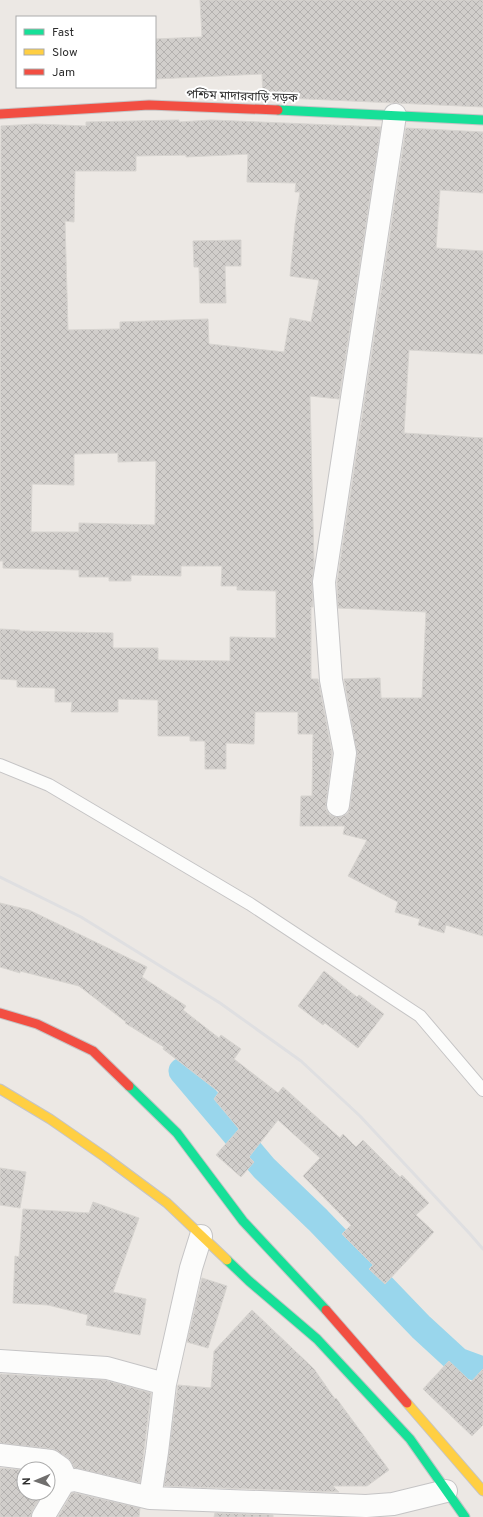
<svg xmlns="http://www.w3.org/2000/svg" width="483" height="1517" viewBox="0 0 483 1517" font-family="Overpass,'Noto Sans Bengali',sans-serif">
<defs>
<pattern id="building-cross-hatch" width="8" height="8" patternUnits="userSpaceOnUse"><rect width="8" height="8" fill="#d1cecb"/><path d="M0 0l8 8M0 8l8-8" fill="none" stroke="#b4b1af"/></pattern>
</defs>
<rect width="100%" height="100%" fill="#ece8e4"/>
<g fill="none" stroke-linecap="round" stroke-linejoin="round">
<path stroke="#99d6ec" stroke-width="27" d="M182 1071 264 1168 318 1220 421 1327 458 1361 483 1370"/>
</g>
<path fill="url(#building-cross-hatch)" stroke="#d7d4d0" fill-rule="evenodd" d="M200 0H483V107L263 97 262 74 155 79V39L202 37Z
M179 120V122L211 120 381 127 339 399 310 396 314 563 312 583 313 607H311V679H318L332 753 326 803V809L330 815 337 817 343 816 348 813 350 807 357 755 344 679 380 678 381 698H422L426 612 338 608 337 582 406 128 483 132V193L440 190 436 248 483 251V354L409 350 404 433 483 438V936L446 925 444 933 418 925 420 919 395 912 398 902 348 876 367 840 343 834 345 826H300L301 796H312L313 734H298V712H255L254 744 226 743V769H205V741H190V736H158V700L118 699V712H71L72 702H55V688L17 687V680L0 679V629L20 630V631L113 633V648H158V660L230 661V637L276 638V591L237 590V586H221L222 566H181V576L131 575V581H109V577H79V570L3 568V561H0L1 126 35 124 86 126V122ZM248 154 247 182 296 183 295 192H300L295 225 290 276 319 280 311 322 290 318 284 352 209 344 208 319 120 322V329L68 330 65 221 74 222 75 171H136V156L186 155V157ZM118 453V462L156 461 155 525 79 523V532H31L32 484 74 485V454Z
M241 240V266H225L226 303H200L199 267H194L193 241Z
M0 903 29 910 147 967 142 977 186 1006 183 1010 219 1038 221 1035 241 1049 234 1059 278 1093 283 1087 340 1138 343 1134 356 1147 363 1140 400 1177 402 1175 429 1203 416 1215 434 1232 385 1284 369 1269 373 1265 342 1234 351 1225 303 1176 320 1158 278 1120 249 1157 254 1162 241 1177 216 1155 239 1129 214 1099 219 1092 163 1049 164 1047 125 1023 126 1022 79 986 20 971V973L0 967Z
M324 971 357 997 359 995 384 1014 358 1048 325 1023 323 1025 298 1006Z
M0 1168 26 1172 20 1208 0 1205Z
M93 1202 139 1218 113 1292 146 1299 140 1335 86 1325 88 1315 48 1305 13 1303 15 1256 19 1257 23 1209 89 1213Z
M202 1278 227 1286 208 1348 187 1342Z
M252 1310 314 1369 335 1399 336 1398 389 1470 367 1486H333L339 1492 164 1486 178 1385 211 1388 214 1351Z
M449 1361 471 1382 483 1369V1425L472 1436 423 1389Z
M0 1374 105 1380 151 1393 140 1483 75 1468 68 1458 53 1449 0 1443Z
M0 1468 24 1470V1493H43L32 1511 31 1517H0Z
M72 1493H75L140 1508 139 1517H58Z
M215 1513 273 1515V1517H214Z"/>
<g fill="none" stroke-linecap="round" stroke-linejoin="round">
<g stroke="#c5c4c5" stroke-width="14">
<path id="lane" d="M0 765 49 785 250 904 420 1016 483 1090"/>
</g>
<g stroke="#c5c4c5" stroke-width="24">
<path id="street" d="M338 805 345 753 331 680 324 582 395 115
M0 1361 107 1368 165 1384
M0 1455 51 1461 61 1468 67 1481
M150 1498 366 1506 393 1504 446 1491
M43 1517 64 1482 75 1480 150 1498 157 1452 165 1384 191 1268 201 1236"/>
</g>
<g stroke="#c5c4c5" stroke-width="11">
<path id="fast" d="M278 110 483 120
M129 1086 177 1133 243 1221 326 1310
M227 1260 249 1281 317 1339 410 1439 465 1517"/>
</g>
<g stroke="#c5c4c5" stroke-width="11">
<path id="slow" d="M0 1089 50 1119 105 1157 167 1203 227 1260
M407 1403 483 1491"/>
</g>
<g stroke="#c5c4c5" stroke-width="11">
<path id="jam" d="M0 114 149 105 278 110
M0 1013 37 1024 93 1051 129 1086
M326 1310 407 1403"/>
</g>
<use href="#lane" stroke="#fcfcfb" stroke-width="12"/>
<use href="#street" stroke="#fcfcfb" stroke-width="22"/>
<use href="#fast" stroke="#16e098" stroke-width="9"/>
<use href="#slow" stroke="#ffcf43" stroke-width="9"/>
<use href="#jam" stroke="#f24e42" stroke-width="9"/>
<path stroke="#dfdfe1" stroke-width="3" d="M0 877 81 917 220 1003 301 1061 360 1116 470 1234 483 1249"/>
</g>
<g text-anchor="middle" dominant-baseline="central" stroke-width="4" stroke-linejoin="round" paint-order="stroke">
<g font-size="12" fill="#2e2e2e" stroke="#fff">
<text transform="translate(242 97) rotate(2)">পশ্চিম মাদারবাড়ি সড়ক</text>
</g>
</g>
<rect x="16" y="16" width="140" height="72" fill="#ffffff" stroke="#ababab"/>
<rect x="24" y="29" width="20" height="6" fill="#16e098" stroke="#ababab"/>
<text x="52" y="36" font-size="12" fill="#2e2e2e">Fast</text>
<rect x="24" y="49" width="20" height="6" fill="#ffcf43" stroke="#ababab"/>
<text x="52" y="56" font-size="12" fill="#2e2e2e">Slow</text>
<rect x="24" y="69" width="20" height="6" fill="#f24e42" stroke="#ababab"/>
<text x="52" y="76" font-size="12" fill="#2e2e2e">Jam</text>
<g transform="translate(36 1481) rotate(268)"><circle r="19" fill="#ffffff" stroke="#ababab"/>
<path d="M0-3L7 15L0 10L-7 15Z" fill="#706f6e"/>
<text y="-6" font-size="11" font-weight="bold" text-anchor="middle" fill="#2e2e2e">N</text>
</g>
</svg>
